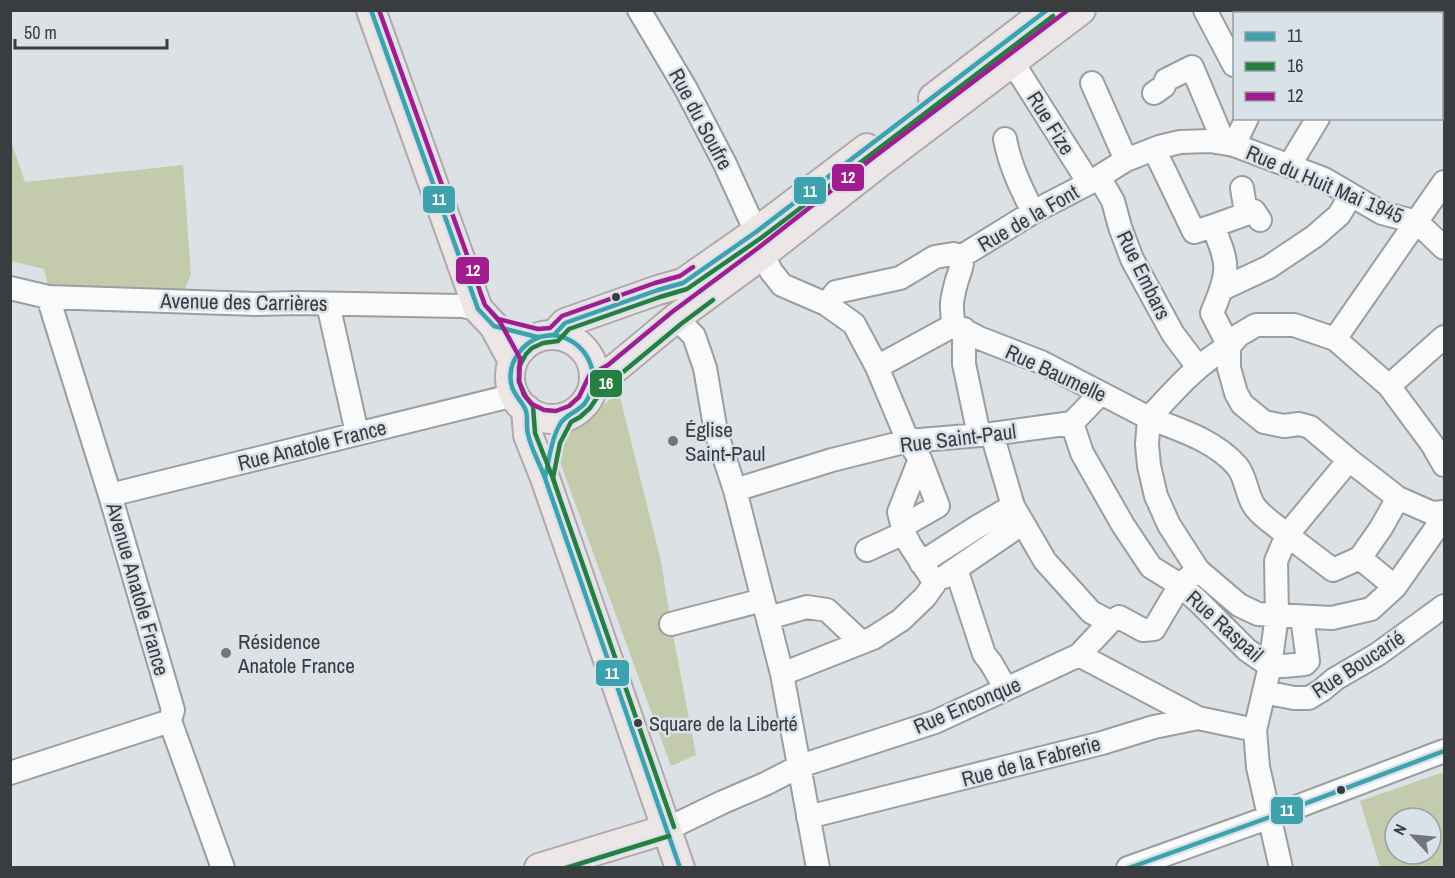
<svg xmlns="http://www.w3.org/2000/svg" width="1455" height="878" viewBox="0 0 1455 878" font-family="'Archivo Narrow',sans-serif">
<rect width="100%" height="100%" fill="#dce1e6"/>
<path fill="#c4caac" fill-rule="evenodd" d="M10 138 25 182 183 165 191 275 184 291 49 289 44 269 11 261Z
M619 393 661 561 671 624 696 755 671 766 560 462 562 443 572 428Z
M1444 772V867H1380L1360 801ZM1395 818H1431V854H1395Z"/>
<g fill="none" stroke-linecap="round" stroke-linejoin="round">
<g stroke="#9a9ea1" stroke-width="26">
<path id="minor" d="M639 10 686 89 725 164 756 232
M1205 10 1234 65
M1305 14 1307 10
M1430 14 1432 10
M1442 38 1444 40
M1013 63 1089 183
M1092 83 1126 160
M1154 93 1164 86 1166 80 1192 67 1224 143
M1005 139C1010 166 1021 188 1033 212
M1234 145 1247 118
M1154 149 1194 232 1213 226C1218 240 1227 257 1225 272 1224 286 1217 300 1212 313L1229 346 1239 335 1256 325H1294L1335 339
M1289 166 1318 118
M1099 177 1113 201 1120 227 1132 259 1173 334 1198 367
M1444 182 1335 339 1389 386 1444 337
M1242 188 1246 213
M1213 226 1254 211 1260 220
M763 254 771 271 782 285 826 304 854 324 877 367 908 441 920 459 899 512 904 533 910 545 935 583 925 597 901 620 873 638 782 674
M10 288 48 297 256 304 297 303 462 306 478 309
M1222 289 1269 267 1315 236 1339 215 1351 195
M328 304 357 433
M826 304 836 292 900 278 935 257 953 254 962 256 1035 211 1089 183 1126 160 1159 147 1180 142 1210 141 1234 145 1324 179 1382 213 1417 222 1444 248
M676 318 694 336 705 368 716 432 735 490 782 674 818 868
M954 325 979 338 1041 362 1149 418 1147 444 1149 466 1156 496 1169 525 1198 570 1239 605 1258 614 1332 618 1371 609 1395 587 1444 517
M954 325C950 306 952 298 957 280 960 271 963 265 962 256
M964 329V364L979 435
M877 367 954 325
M1389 386 1432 444 1444 465
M1072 423 1082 453 1123 525 1151 567 1180 585 1199 602 1247 650 1270 666H1283L1305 664 1308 661 1302 617
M992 434 1013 506 1045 561 1091 612 1110 622
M1349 460 1287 535C1277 526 1259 515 1253 504 1246 492 1246 477 1237 466 1214 440 1180 430 1149 418 1174 391 1197 364 1229 346V368L1236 393 1242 404 1264 422 1284 426 1299 424 1310 427 1349 460 1398 498 1432 513 1444 512
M735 490 832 460 908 441 992 434 1072 423 1101 393
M110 495 515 395
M903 526 938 506 920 459
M867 550 904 533
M1360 558 1395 587
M921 563 977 527 1013 506
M956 569 984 654 991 663 1006 689
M944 577 1023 523
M768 618 807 607 827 610 861 642
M671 624 763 600
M1079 655 1198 718
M1264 692 1294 698H1309L1322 690 1335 679 1378 654 1444 606
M170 721 223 868
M10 773 170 721 173 710 110 495 48 297
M808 817 1102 743 1154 727 1198 718 1255 730
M667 829 723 802 765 784 800 766 935 722 1079 655 1110 622 1119 617 1143 630 1154 629 1180 585 1198 570
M1128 868 1270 817 1444 751
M1281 868 1258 767 1255 730 1270 666 1277 615 1276 561 1287 535 1333 570 1360 558 1381 528 1398 498"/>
</g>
<g stroke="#b1a8aa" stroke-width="32">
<path id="major" d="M371 10 478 309 494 326 513 361
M933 98 1048 10
M554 335 565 323 658 290 683 283 756 232 867 148
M510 377a42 42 0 1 1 84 0a42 42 0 1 1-84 0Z
M594 382 612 371 676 318 763 254 879 163 1081 10
M526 409 528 435 545 478 680 868
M539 868 667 829"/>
</g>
<use href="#minor" stroke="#fafafb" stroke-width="22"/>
<use href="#major" stroke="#ece6e6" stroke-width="28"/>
<g stroke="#d9e1e9" stroke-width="9">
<path id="bus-1" d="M371 10 478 309 494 326 537 337 554 335
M551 335C585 337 605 374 585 403 578 412 566 414 560 424 551 440 549 460 545 478 540 464 531 449 528 434 526 427 528 419 526 411 524 404 515 396 512 387 505 362 525 337 551 335Z
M554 335 565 323 658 290 683 283 756 232 1047 10
M545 478 680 868
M1129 868 1270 817 1444 751"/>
</g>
<g stroke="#d9e1e9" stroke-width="9">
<path id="bus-2" d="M560 499 553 478 560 443 571 422 580 417 590 408 598 396 600 387 617 377 681 324 713 300
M674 827 552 476 535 433 533 406 526 397 519 382V367L526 354 532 348 543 343 558 341 569 329 660 297 687 289 761 238 1053 16
M566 868 669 836"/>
</g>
<g stroke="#d9e1e9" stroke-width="9">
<path id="bus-3" d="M379 10 485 305 500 322 520 358 519 381 524 395 532 404 544 410 556 411 569 406 579 397 589 376 608 365 672 312 758 248 874 157 1068 10
M480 292 485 305 498 319 538 329 550 328 562 316 655 283 680 276 693 267"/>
</g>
<use href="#bus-1" stroke="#3ea1ae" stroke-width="4.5"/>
<use href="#bus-2" stroke="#267e41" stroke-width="4.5"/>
<use href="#bus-3" stroke="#a01c8f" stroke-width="4.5"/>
</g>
<g fill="#393d40" stroke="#d9e1e9" stroke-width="2">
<circle cx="616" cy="297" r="5"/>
<circle cx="638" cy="723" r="5"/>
<circle cx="1341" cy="790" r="5"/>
</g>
<g fill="#72767a" stroke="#d9e1e9" stroke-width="2">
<circle cx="673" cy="441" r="6"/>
<circle cx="226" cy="653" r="6"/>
</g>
<g text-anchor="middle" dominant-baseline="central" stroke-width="5" stroke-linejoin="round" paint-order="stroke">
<g font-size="20" fill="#393d40" stroke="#d9e1e9" text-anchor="start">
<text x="649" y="723">Square de la Liberté</text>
</g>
<g font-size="21" fill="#393d40" stroke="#d9e1e9">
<text transform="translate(701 119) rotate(62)">Rue du Soufre</text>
<text transform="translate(1051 123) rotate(58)">Rue Fize</text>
<text transform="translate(1325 184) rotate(23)">Rue du Huit Mai 1945</text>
<text transform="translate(1028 218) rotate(-30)">Rue de la Font</text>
<text transform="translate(1144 275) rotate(64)">Rue Embars</text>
<text transform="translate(244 302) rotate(1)">Avenue des Carrières</text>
<text transform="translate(1056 373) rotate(25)">Rue Baumelle</text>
<text transform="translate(958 438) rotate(-7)">Rue Saint-Paul</text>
<text transform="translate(312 445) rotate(-14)">Rue Anatole France</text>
<text transform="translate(138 589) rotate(74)">Avenue Anatole France</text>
<text transform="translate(1225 626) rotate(42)">Rue Raspail</text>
<text transform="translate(1358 664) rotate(-33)">Rue Boucarié</text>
<text transform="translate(967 705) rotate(-23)">Rue Enconque</text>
<text transform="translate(1031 761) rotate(-15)">Rue de la Fabrerie</text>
</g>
<g font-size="21" fill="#393d40" stroke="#d9e1e9" text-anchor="start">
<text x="685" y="429">Église<tspan x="685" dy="24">Saint-Paul</tspan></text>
<text x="238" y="641">Résidence<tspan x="238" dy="24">Anatole France</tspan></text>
</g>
</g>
<g stroke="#d9e1e9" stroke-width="2">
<rect x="831" y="163" width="34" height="29" rx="6" fill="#a01c8f"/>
<rect x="793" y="176" width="34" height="29" rx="6" fill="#3ea1ae"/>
<rect x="422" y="185" width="34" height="29" rx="6" fill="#3ea1ae"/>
<rect x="455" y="256" width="35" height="29" rx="6" fill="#a01c8f"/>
<rect x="589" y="369" width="34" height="29" rx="6" fill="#267e41"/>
<rect x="595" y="659" width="35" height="28" rx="6" fill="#3ea1ae"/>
<rect x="1270" y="796" width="34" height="29" rx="6" fill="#3ea1ae"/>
</g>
<g font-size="16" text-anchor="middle" font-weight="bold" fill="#fff">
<text x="848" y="183">12</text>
<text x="810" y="197">11</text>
<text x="439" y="205">11</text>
<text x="473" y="276">12</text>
<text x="606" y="389">16</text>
<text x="612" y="679">11</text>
<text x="1287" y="816">11</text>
</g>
<rect width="1455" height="878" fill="none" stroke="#393d40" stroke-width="24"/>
<rect x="1233" y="12" width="210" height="108" fill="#d9e1e9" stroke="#999fa5" stroke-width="1.5"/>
<rect x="1245" y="32" width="30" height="9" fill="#3ea1ae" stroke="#999fa5" stroke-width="1.5"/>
<text x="1287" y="42" font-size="18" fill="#393d40">11</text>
<rect x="1245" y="62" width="30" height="9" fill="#267e41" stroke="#999fa5" stroke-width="1.5"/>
<text x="1287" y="72" font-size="18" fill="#393d40">16</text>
<rect x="1245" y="92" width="30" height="9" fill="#a01c8f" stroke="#999fa5" stroke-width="1.5"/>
<text x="1287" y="102" font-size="18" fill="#393d40">12</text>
<g transform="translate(1413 836) rotate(296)"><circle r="28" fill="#d9e1e9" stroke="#999fa5" stroke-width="1.5"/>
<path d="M0-4.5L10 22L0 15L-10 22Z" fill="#72767a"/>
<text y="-9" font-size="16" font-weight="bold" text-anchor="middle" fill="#393d40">N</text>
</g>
<path d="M15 39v9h152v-9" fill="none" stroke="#393d40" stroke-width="3"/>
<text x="24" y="39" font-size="18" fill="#393d40" stroke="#d9e1e9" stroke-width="4.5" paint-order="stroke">50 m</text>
</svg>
